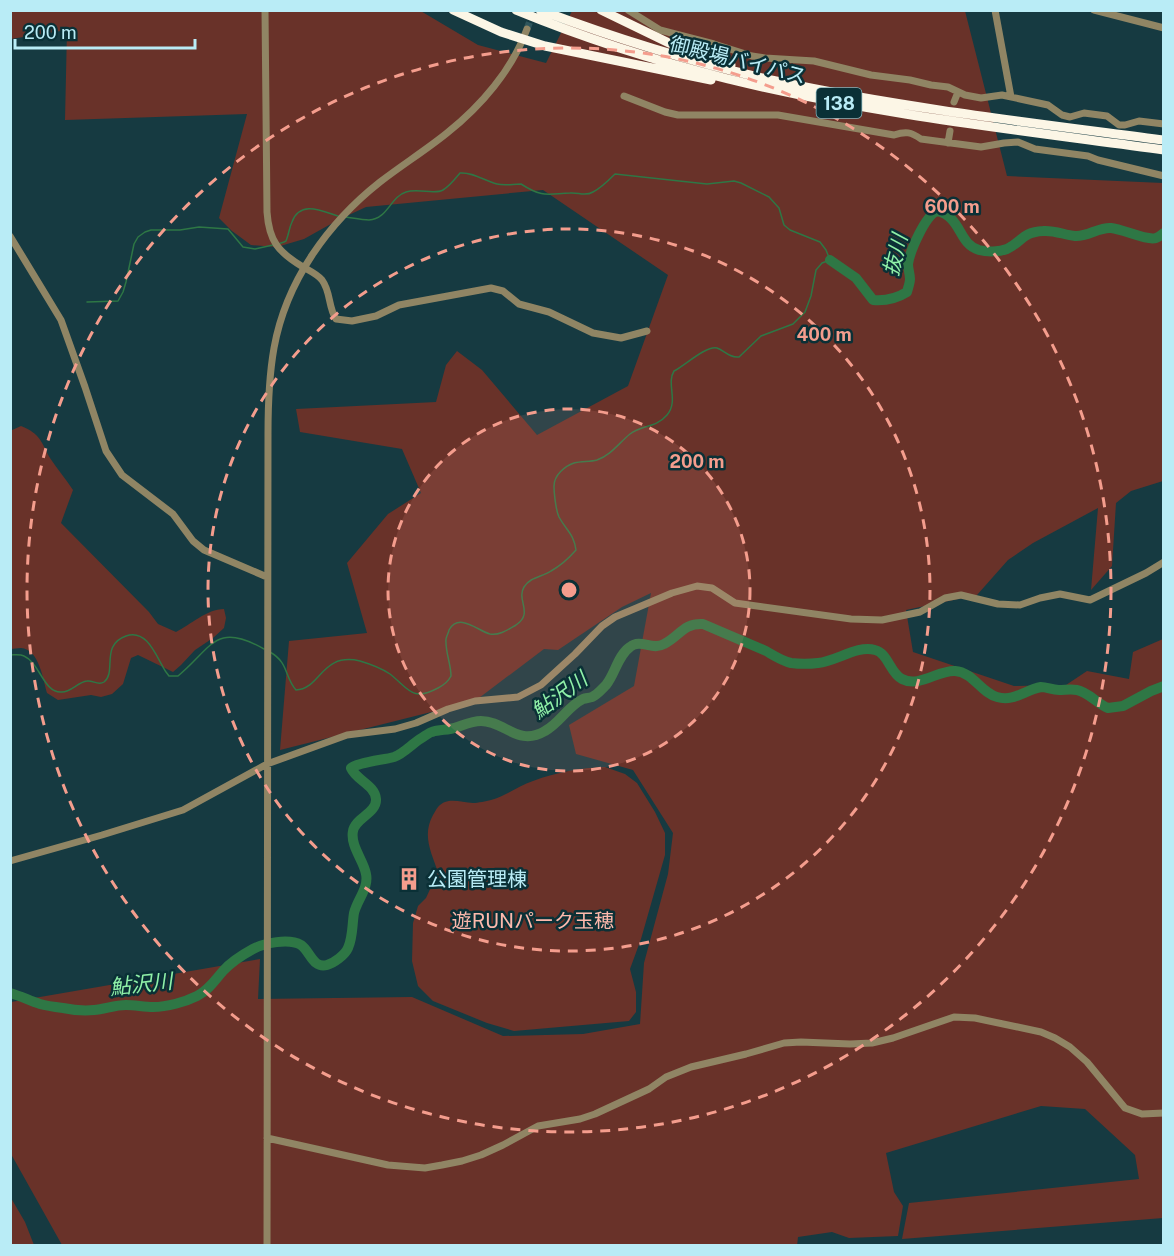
<svg xmlns="http://www.w3.org/2000/svg" width="1174" height="1256" viewBox="0 0 1174 1256" font-family="'Public Sans','Noto Sans JP',sans-serif">
<rect width="100%" height="100%" fill="#163a41"/>
<path fill="#693229" d="M419 10 478 45 546 63 572 11H965L1007 176 1163 183V481L1131 491 1116 503 1112 566 1091 590 1098 508 1033 543 1008 560 977 595 906 610 913 652 1014 686 1066 685 1087 671 1129 679 1133 652 1163 639V1218L902 1239 909 1203 1139 1179 1135 1155 1085 1109 1041 1106 886 1153 894 1192 903 1206 898 1236 849 1238 832 1232 798 1237 797 1246 62 1245 11 1154V1002L260 959 258 999 412 997 503 1036 583 1034 640 1024 644 963 668 874 673 833 633 770 576 754 569 725 634 686 651 593 622 607 558 650 544 649 475 701 280 750 289 641 367 633 347 563 388 514 421 493 402 449 300 432 296 409 436 402 446 365 457 351 482 370 537 435 628 386 668 275 543 190 366 207 338 220 304 239 277 247 251 245 232 231 219 218 247 114 65 120 67 30 11 39V11Z
M21 426C41 434 41 442 50 458 57 469 66 479 73 490L61 523 149 612 158 624 176 632C190 625 207 609 224 609L226 618 224 628 213 638 195 650 181 665 173 672 138 655 131 658 123 684 112 694 101 697 91 695 58 700 47 693C43 679 39 649 21 648 17 648 14 649 11 649L10 431Z
M605 767 625 774 637 783 655 812 665 833V855L641 939 630 969 636 992V1012L629 1021 514 1031 487 1023 433 1001 418 986 412 961 413 923 418 906 426 898 438 872C431 852 422 835 433 815 435 812 436 809 438 807 448 796 461 803 473 803 478 803 486 801 491 800 506 796 518 786 533 781 557 772 580 768 605 767Z
M11 1198 25 1222 34 1245H11Z"/>
<g fill="none" stroke-linecap="round" stroke-linejoin="round">
<path stroke="#2e7745" stroke-width="1.5" d="M278 244 284 242 286 241C289 234 289 228 292 222 300 200 322 211 338 216
M87 302 118 301 123 292 126 282 134 244 138 237 145 232 151 230H180L199 227 228 229 243 247 255 249 273 245
M270 652C289 663 284 676 296 690 321 689 321 652 360 661 370 664 381 668 390 674 409 689 412 702 438 688 444 685 448 682 451 676 451 664 445 651 446 639 446 637 449 632 449 630 459 612 478 631 490 634 499 636 509 629 516 625 534 613 516 600 524 587 530 577 542 577 551 571 560 566 569 558 576 550 574 534 566 530 559 517 556 511 554 493 554 486 554 475 565 466 574 463 582 461 590 462 597 460 611 455 619 443 630 434 641 425 656 428 667 415 679 401 666 384 674 371 684 366 707 345 717 348 725 351 729 358 739 357L761 336 793 324 805 312 811 296 816 270 822 263 830 260 826 250 820 242 790 230 784 225 779 208 769 197 741 183 734 181 707 184 615 174C609 180 601 188 593 192 585 197 578 192 570 193 547 194 543 198 521 184 513 184 505 186 497 184 484 181 474 172 460 173 455 179 450 186 443 190 435 195 418 188 406 192 390 197 388 219 369 220 362 220 353 218 346 217
M10 655C15 655 20 654 24 656 40 663 44 694 62 692 71 692 78 682 87 681 93 680 98 686 104 682 117 672 100 645 126 636 148 628 157 659 166 672L169 676H178C212 648 215 621 264 649"/>
<path stroke="#2e7745" stroke-width="10" d="M830 260 856 278 873 300C886 301 896 299 907 292 908 288 910 283 910 279 910 274 908 269 908 264 910 251 925 216 937 211 962 217 958 244 979 250 987 252 999 252 1007 249 1022 242 1022 232 1043 231 1055 230 1064 235 1075 236 1087 237 1099 227 1111 228 1123 229 1147 241 1156 238 1159 237 1161 235 1164 233
M10 993C21 996 30 1001 40 1004 47 1006 55 1007 63 1008 73 1010 84 1011 94 1010 105 1009 115 1005 126 1005 135 1005 144 1007 153 1007 167 1007 185 1002 197 996 209 990 215 980 223 971 231 962 242 955 253 949 264 943 289 938 301 945 310 951 313 969 327 965 334 963 345 955 348 948 353 937 352 925 354 913 357 900 369 888 366 874 364 861 350 846 353 831 355 818 377 813 376 799 375 785 356 780 351 768 359 762 383 760 394 757 403 754 412 744 420 739 424 737 428 733 432 732 437 730 444 730 450 729 460 727 470 721 481 721 505 721 518 747 545 731 560 723 568 706 583 699 586 698 589 698 592 697 597 695 602 689 606 685 615 674 618 655 630 647 641 638 652 651 664 644 680 636 683 623 703 624 724 633 745 642 766 651 773 655 782 661 791 663 799 664 810 664 818 663 837 661 857 645 875 650 888 653 890 673 902 679 919 688 938 670 955 671 973 672 981 693 997 697 1014 702 1025 690 1041 687 1047 687 1052 690 1059 690 1065 690 1071 689 1077 690 1088 692 1098 704 1108 708L1123 706 1151 691 1164 686"/>
<path stroke="#2e555c" stroke-width="7" stroke-dasharray="7 3.5" stroke-linecap="butt" d="M527 29 534 10"/>
<path stroke="#908564" stroke-width="7" d="M265 10 267 212C269 241 278 252 303 267 310 271 317 274 322 280 331 292 328 307 336 319L352 321 376 316 399 305 491 288 503 291 519 304 549 312 593 333 621 338 647 331
M628 10 660 30 714 44 752 56 765 58 814 61 871 75 910 80 931 85 948 87 965 95 981 98 1002 95 1048 105 1062 115 1070 117 1084 113 1107 116 1119 125H1125L1139 121 1164 124
M995 10 1011 97
M1094 10 1164 28
M624 96 665 112 678 115H778L894 135C906 131 911 132 921 139L981 147 1004 143 1018 142 1035 149 1088 156 1098 160 1164 176
M954 102 958 92
M948 143 950 131
M10 236 61 320 85 387 106 451 122 475 173 514 193 541 204 550 267 577
M10 861 102 835 183 810 267 764 347 735 395 729 416 723 448 709 475 701 518 697 541 685 575 654 602 626 615 617 672 593 697 586 712 588 735 603 851 619 882 620 920 612 945 598 961 595 998 604 1020 605 1040 598 1060 594 1090 600 1146 573 1164 562
M267 1138 388 1165 425 1168 442 1165 462 1161 481 1155 503 1145 538 1126 580 1119 595 1114 649 1089 666 1077 691 1067 746 1054 784 1043 801 1042 850 1044 872 1043 893 1038 954 1017 975 1018 1041 1032 1055 1038 1070 1047 1087 1062 1125 1108 1142 1114 1164 1113
M267 1246 268 434C268 405 269 376 274 348 286 281 328 223 380 182 402 165 426 150 447 133 481 106 512 70 527 29"/>
<path stroke="#fcf6e6" stroke-width="9" d="M453 10 501 32 545 46 711 80
M516 10C584 38 656 61 728 79 871 114 1018 130 1164 150
M540 10C617 39 695 63 776 81 903 108 1034 123 1164 140
M601 10 669 43 731 65"/>
</g>
<circle cx="569" cy="590" r="181" fill="#f49d8d" fill-opacity=".12"/>
<g fill="none" stroke="#f49d8d" stroke-width="3" stroke-dasharray="10 8">
<circle cx="569" cy="590" r="181"/>
<circle cx="569" cy="590" r="361"/>
<circle cx="569" cy="590" r="542"/>
</g>
<defs>
<g id="building-bare" transform="scale(1.8)"><path d="M-4-6H4V6H1V3H-1V6H-4ZM-2.5-4.3h1.7v1.8h-1.7ZM.8-4.3h1.7v1.8H.8ZM-2.5-1h1.7V.8h-1.7ZM.8-1h1.7V.8H.8Z" fill="#f49d8d" stroke="#0a3036" stroke-width="2.5" paint-order="stroke"/></g>
</defs>
<g fill-rule="evenodd">
<use href="#building-bare" x="409" y="879"/>
</g>
<g text-anchor="middle" dominant-baseline="central" stroke-width="5" stroke-linejoin="round" paint-order="stroke">
<rect fill="#0a3036" stroke="#84b4bc" stroke-width="1.5" x="816.5" y="88" width="45" height="30" rx="4.5"/>
<g font-size="18" font-weight="bold" fill="#b9ecf6">
<text x="839" y="103">138</text>
</g>
<g font-size="20" fill="#b9ecf6" stroke="#0a3036">
<text transform="translate(738 60) rotate(14)">御殿場バイパス</text>
</g>
<g font-size="20" fill="#b9ecf6" stroke="#0a3036" text-anchor="start">
<text x="427" y="879">公園管理棟</text>
</g>
<g font-size="20" fill="#fdb9ac" stroke="#0a3036">
<text x="533" y="921">遊RUNパーク玉穂</text>
</g>
<g font-size="21" font-style="italic" fill="#90f1a8" stroke="#0a3036">
<text transform="translate(895 255) rotate(-76)">抜川</text>
<text transform="translate(559 695) rotate(-36)">鮎沢川</text>
<text transform="translate(141 984) rotate(-6)">鮎沢川</text>
</g>
</g>
<circle cx="569" cy="590" r="9" fill="#f49d8d" stroke="#0a3036" stroke-width="3"/>
<g font-size="18" text-anchor="middle" font-weight="bold" fill="#f49d8d" stroke="#0a3036" stroke-width="5" stroke-linejoin="round" paint-order="stroke">
<text x="952" y="213">600 m</text>
<text x="824" y="341">400 m</text>
<text x="697" y="468">200 m</text>
</g>
<rect width="1174" height="1256" fill="none" stroke="#b9ecf6" stroke-width="24"/>
<path d="M15 39v9h180v-9" fill="none" stroke="#b9ecf6" stroke-width="3"/>
<text x="24" y="39" font-size="18" fill="#b9ecf6" stroke="#0a3036" stroke-width="4.5" paint-order="stroke">200 m</text>
</svg>
